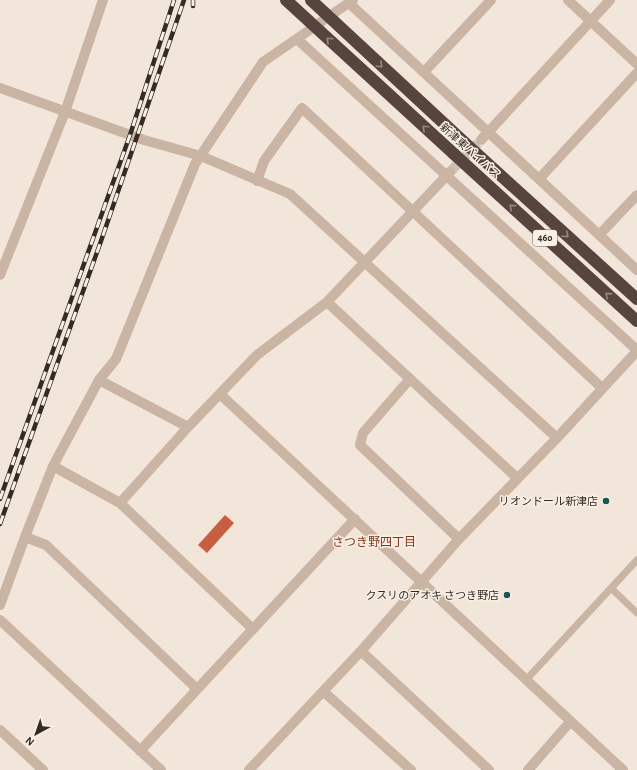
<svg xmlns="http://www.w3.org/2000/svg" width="637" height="770" viewBox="0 0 637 770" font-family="'Alegreya Sans','Noto Sans JP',sans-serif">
<rect width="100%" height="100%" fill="#f2e5d9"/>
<path fill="#c85e41" d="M225 515 234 523 207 553 198 545Z"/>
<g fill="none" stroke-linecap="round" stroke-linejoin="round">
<path stroke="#ccc0b5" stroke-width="10" stroke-dasharray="10 5" stroke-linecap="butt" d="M450 172 481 140"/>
<path stroke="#cab5a5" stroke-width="7" d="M611 588 637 613
M526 680 637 560"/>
<path stroke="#cab5a5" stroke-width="10" d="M353 0 263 62 195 164 116 359 99 380 53 466 120 503 253 629 355 519
M568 0 637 64
M349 3 637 270
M297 39 637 350
M424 72 491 0
M0 88 144 140 201 156 290 194 557 438
M481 140 610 0
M539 179 637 73
M257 181 264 161 302 108 602 388
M599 235 637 195
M0 275 65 112 103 0
M327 302 517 478
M99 380 188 427
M409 380 363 433 360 445 459 539
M221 395 623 770
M120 503 188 427 257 355 327 302 450 172
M25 537 53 466
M0 605 25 537 46 545 197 689
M0 620 161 770
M361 651 489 770
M324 692 411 770
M0 730 43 770
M140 751 253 629
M249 770 361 651 459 539 557 438 637 351
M528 770 570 722"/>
<path stroke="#56443d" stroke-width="12" d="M465 143 637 299
M454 154 637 321"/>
<g stroke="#352b26" stroke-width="4.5">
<path id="rail" d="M193 6V0
M0 499 130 135 174 0
M0 524 101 241 184 0"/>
</g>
<use href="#rail" stroke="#f9f0e5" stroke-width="3" stroke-dasharray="9" stroke-linecap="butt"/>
<path stroke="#56443d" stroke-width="12" d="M286 0 454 154
M311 0 465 143"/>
</g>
<defs><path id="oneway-chevron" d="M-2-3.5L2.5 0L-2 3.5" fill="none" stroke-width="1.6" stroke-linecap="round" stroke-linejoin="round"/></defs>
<g stroke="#978980">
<use href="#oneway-chevron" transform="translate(329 40) rotate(-137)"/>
<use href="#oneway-chevron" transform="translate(380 65) rotate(43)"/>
<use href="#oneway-chevron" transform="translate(425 128) rotate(-137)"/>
<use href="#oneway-chevron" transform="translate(512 207) rotate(-138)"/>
<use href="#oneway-chevron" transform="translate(566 235) rotate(42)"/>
<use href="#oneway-chevron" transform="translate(608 295) rotate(-138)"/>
</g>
<g fill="#1b5557" stroke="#f9f0e5" stroke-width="1.5">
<circle cx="606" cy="501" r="4"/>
<circle cx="507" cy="595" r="4"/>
</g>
<g text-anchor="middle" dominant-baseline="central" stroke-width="3" stroke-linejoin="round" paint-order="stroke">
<rect fill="#f9f0e5" stroke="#70665f" stroke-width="1" x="533" y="230" width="24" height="16" rx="3"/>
<g font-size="10" font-weight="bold" fill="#352b26">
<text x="545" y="238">460</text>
</g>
<g font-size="11" fill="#352b26" stroke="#f9f0e5">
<text transform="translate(470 151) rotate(42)">新津東バイパス</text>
</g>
<g font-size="11" fill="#352b26" stroke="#f9f0e5" text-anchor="end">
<text x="598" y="501">リオンドール新津店</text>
<text x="499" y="595">クスリのアオキ さつき野店</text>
</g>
<g font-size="12" fill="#85341e" stroke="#f9f0e5">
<text x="374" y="542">さつき野四丁目</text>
</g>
</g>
<g transform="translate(36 734) rotate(220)" stroke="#f9f0e5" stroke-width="3" paint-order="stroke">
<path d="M0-3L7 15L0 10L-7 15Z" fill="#352b26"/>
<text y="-6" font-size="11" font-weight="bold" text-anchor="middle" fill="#352b26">N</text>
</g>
</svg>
